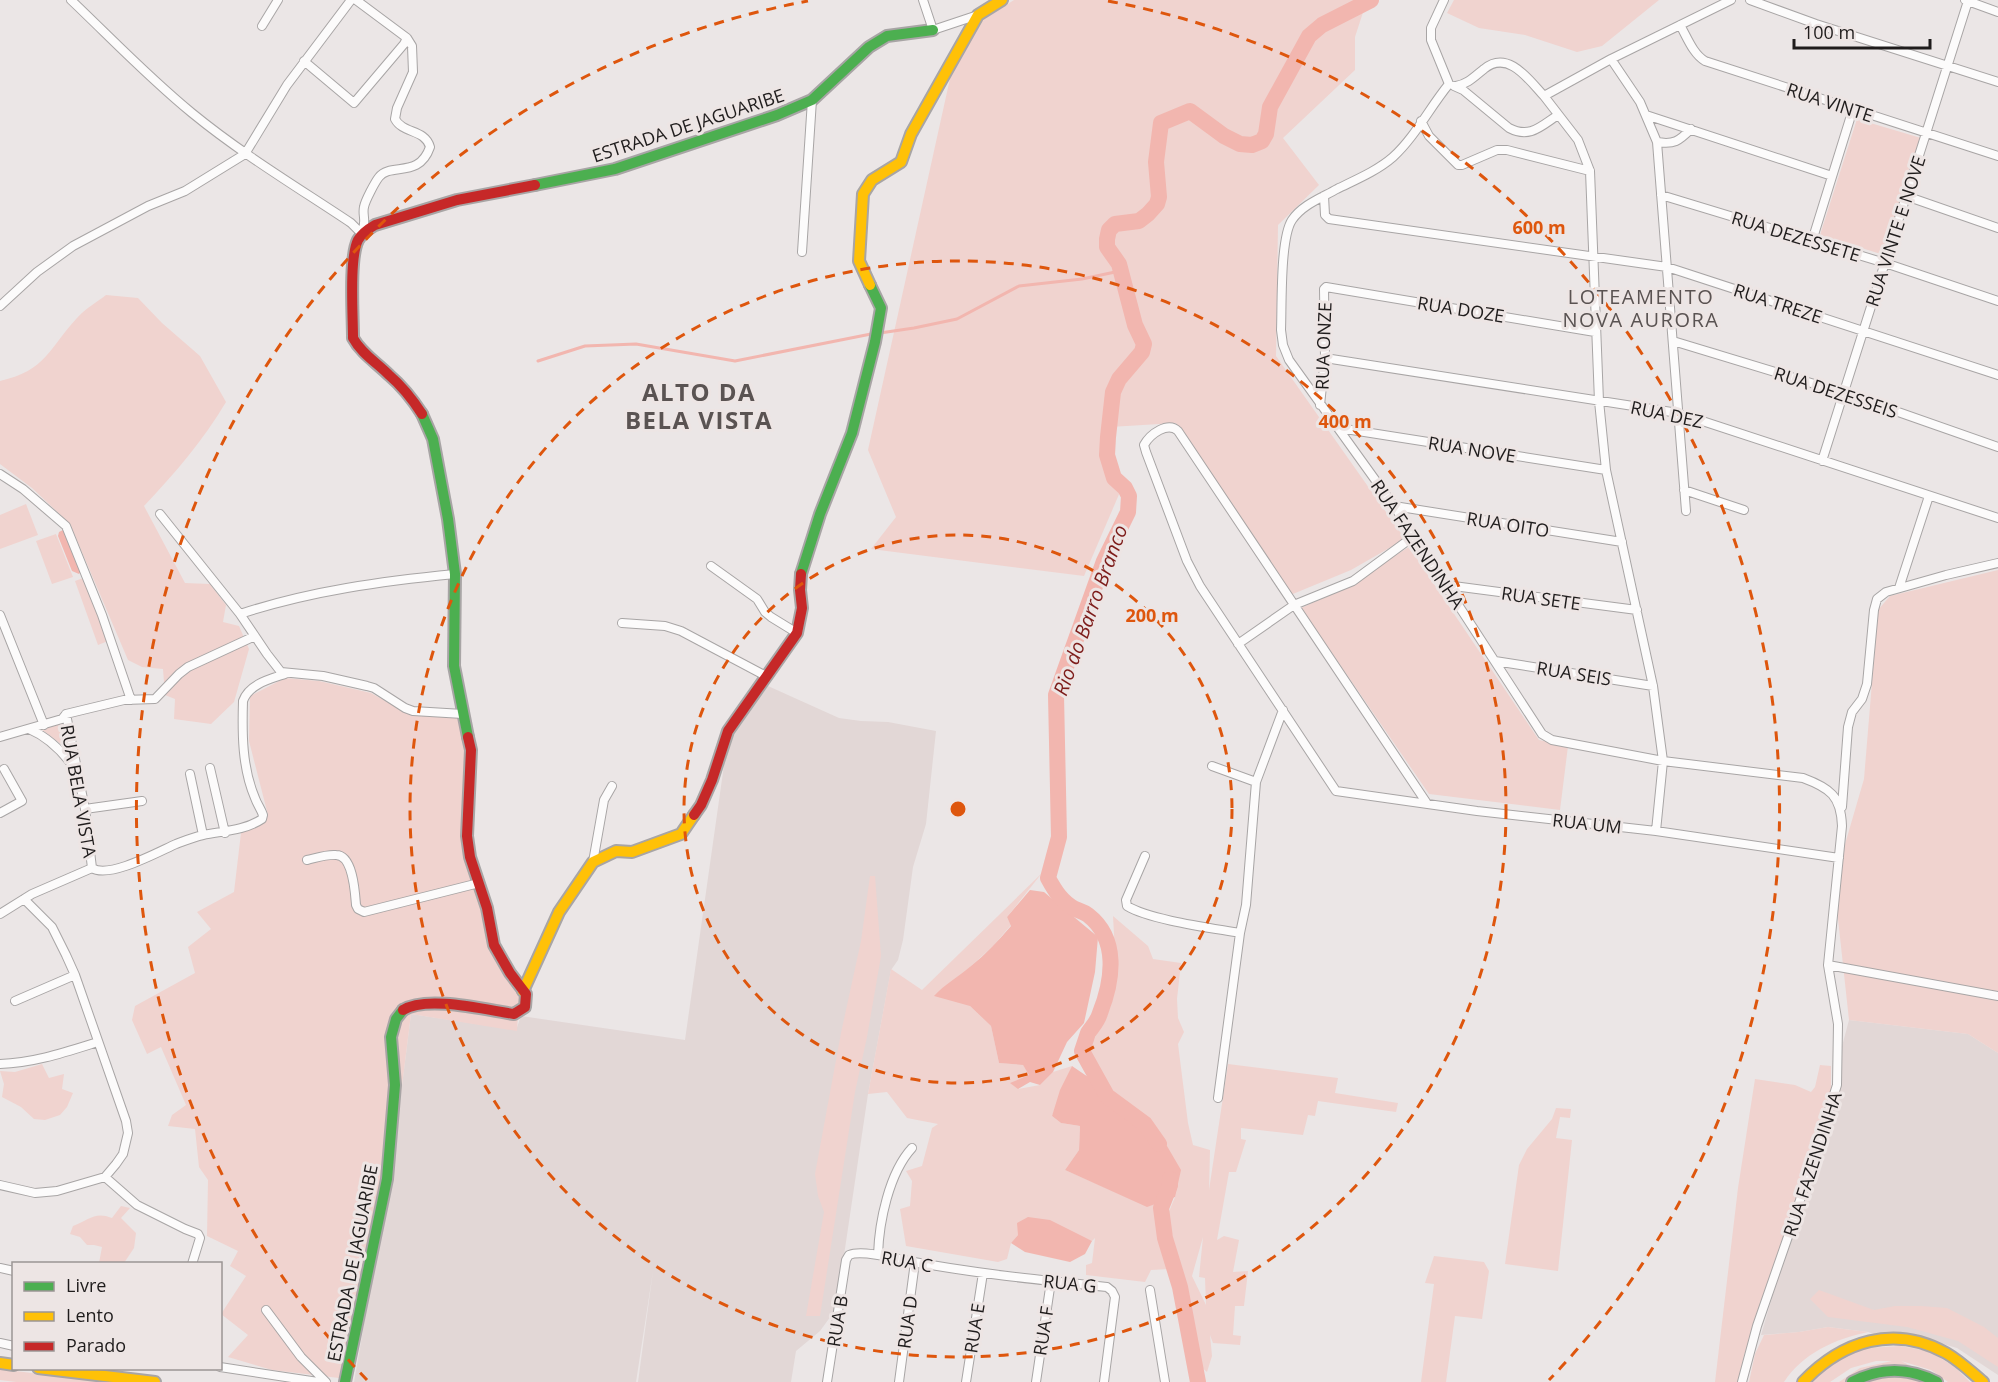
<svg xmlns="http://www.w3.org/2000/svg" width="1998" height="1382" viewBox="0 0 1998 1382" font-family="'Open Sans',sans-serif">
<rect width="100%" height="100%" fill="#ebe6e6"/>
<path fill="#e2d7d6" d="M768 686 839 718 861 721 888 722 936 731 926 824 913 867 903 940 898 960 891 970 868 1094 836 1309 820 1331 796 1351 791 1382H638L653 1271 636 1382H354L393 1157 411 1014 516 1030 521 1016 685 1040 728 737Z
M1849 1020 1968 1034 1998 1053V1375L1957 1348 1911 1335H1877L1868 1332 1828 1327 1799 1332 1761 1335 1805 1186Z"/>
<path fill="#f0d3cf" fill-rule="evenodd" d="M1014 0H1367L1355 37V70L1283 138 1319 185 1278 225 1276 356 1405 539 1351 570 1288 596 1176 423 1110 427 1120 492 1084 576 871 549 896 517 868 450 951 74 978 23Z
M1454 0H1659L1602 46 1577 52 1525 35 1479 28 1447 13Z
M1857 119 1921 138 1884 255 1820 235Z
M106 295 138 298 162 323 200 356 226 402C203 441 175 473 144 506L185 583 210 584 226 605 223 622 239 626 249 649 234 702 211 724 174 719 175 699 165 695 163 669 142 667 128 660 70 524 32 488 0 464V381C47 370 48 349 77 318 85 309 97 302 106 295Z
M26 504 38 535 0 549V515Z
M56 534 73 577 52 584 36 541Z
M1409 547 1539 740 1568 746 1560 810 1429 794 1301 608 1332 594Z
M1998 570V1053L1968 1034 1849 1020 1834 882 1864 779 1878 610 1890 596Z
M83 578 108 641 98 645 75 581Z
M285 678 319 681 371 693 412 716 459 713 466 755 464 835 492 940 525 993 519 1001 517 1031 411 1014 393 1157 339 1378 272 1370 228 1357 248 1335 221 1314 246 1276 230 1266 238 1251 207 1236 208 1180 199 1167 195 1129 168 1126 172 1115 186 1105 161 1047 147 1054 132 1020 135 1006 195 973 188 947 211 929 197 912 234 892 241 833 268 815 249 741 250 696Z
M66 721 68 741 61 744 41 729Z
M1042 873 1007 917 1011 925 994 945 970 967V1006L991 1026 999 1063 1023 1065 1030 1075 1018 1089 1040 1085 1053 1072 1072 1066 1052 1116 1061 1123 1080 1126 1079 1150 1065 1170 1147 1206 1163 1202 1161 1208 1169 1269 1151 1270 1145 1282 1086 1275V1265L1092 1263 1095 1238 1092 1241 1079 1236 1018 1235 1011 1243 1007 1259 998 1262 906 1246 900 1209 910 1206 912 1181 906 1171 922 1166 932 1128 938 1124 907 1118 887 1092 868 1094 891 969 922 990Z
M870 876H875L881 956 867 1037 855 1092 820 1316H806L824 1212 818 1196 815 1174 841 1033 861 941Z
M1113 916 1148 946 1153 959 1181 963 1177 999 1178 1018 1184 1032 1178 1044 1188 1123 1193 1145 1210 1150 1209 1190 1228 1064 1338 1078 1335 1093 1398 1103 1396 1112 1318 1101 1315 1116 1308 1115 1303 1135 1241 1128V1139L1246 1140 1236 1172H1229L1217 1240 1224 1236 1239 1240 1233 1272 1248 1271 1244 1306H1235L1233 1335 1241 1336 1240 1345 1213 1343 1210 1335 1212 1356 1207 1372 1199 1365 1168 1214 1175 1197 1167 1146 1105 1089 1085 1057 1111 1006 1116 970ZM1203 1237 1199 1277 1205 1278 1206 1305 1192 1276Z
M42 1064 49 1078 64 1074 62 1089 73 1093 67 1107 60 1115 45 1120 34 1119 21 1107 2 1097 4 1084 0 1071 15 1072Z
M1820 1065 1831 1066V1088L1812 1160 1792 1213 1744 1355 1739 1382H1715L1738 1188 1755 1079 1795 1085 1811 1092 1815 1087Z
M1556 1108 1571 1109 1570 1118 1560 1117 1556 1138 1572 1140 1558 1271 1505 1264 1519 1165 1527 1149 1552 1119Z
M121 1206 130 1208 121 1218 136 1233 134 1248 124 1263H99L102 1247 94 1245H87L80 1237 70 1234 73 1226C89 1220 95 1211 112 1218Z
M1434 1256 1484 1262 1489 1271 1482 1319 1455 1316 1446 1382H1421L1434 1284 1425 1283Z
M1819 1290 1874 1310 1895 1306H1921L1947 1308 1984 1327 1998 1338V1367L1958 1341 1907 1327 1828 1317 1810 1299Z
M1828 1327 1868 1332C1835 1339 1803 1353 1784 1382H1749L1755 1354 1764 1335 1799 1332Z
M1900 1346 1929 1351 1955 1367 1970 1382H1948L1931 1370 1901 1361 1944 1382H1839L1860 1368 1892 1361H1876L1851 1368 1830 1382H1810L1835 1361 1866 1348Z
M0 1369 102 1382H16L0 1380Z"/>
<path fill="#f2b6af" d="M63 530 65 531 82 570 79 574 72 571 58 536 59 532Z
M1030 890 1044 892 1098 937 1095 972 1084 1023 1067 1042 1053 1072 1040 1085 1030 1082 1018 1089 1010 1083 1029 1075 1023 1065 999 1063 991 1026 970 1006 934 996C945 984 958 977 971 966 986 954 999 940 1011 926L1007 917Z
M1072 1066 1116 1096 1167 1146 1181 1170 1175 1197 1147 1207 1065 1170 1079 1150 1080 1126 1061 1123 1052 1116 1060 1090Z
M1028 1217 1050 1220 1092 1241 1085 1254 1070 1262 1025 1252 1011 1243 1018 1235 1017 1223Z"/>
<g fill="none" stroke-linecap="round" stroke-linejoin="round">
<path stroke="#f2b6af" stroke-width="3" d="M880 333 914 328 957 319 1019 286 1082 279 1120 271
M538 361 585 346 636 344 735 361 871 334"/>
<path stroke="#f2b6af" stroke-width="16" d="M1159 1144 1145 1124 1107 1096 1082 1051C1084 1045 1086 1039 1088 1033 1092 1027 1098 1021 1100 1013 1113 980 1119 939 1088 915 1084 912 1080 911 1075 909 1062 902 1055 891 1048 878L1059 837 1056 695 1104 561 1128 512 1129 496 1125 488 1114 478 1107 455 1108 437 1113 392 1119 379 1142 352 1144 344 1135 325 1119 264 1107 247V239L1109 230 1115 224 1139 221 1148 214 1157 204 1159 197 1156 162 1161 123 1190 111 1224 136 1240 144 1252 145 1262 141 1266 134 1270 107 1309 36 1322 25 1371 0
M1170 1179V1185L1161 1208 1165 1238 1180 1287 1198 1382"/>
<g stroke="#a8a5a5" stroke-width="10">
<path id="street" d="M71 0C111 38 149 78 192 113 242 154 297 187 351 223L358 230 362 231C367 222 362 215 364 207 365 201 375 182 379 177 391 162 419 179 430 147 425 129 403 134 395 119L397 108 413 72 412 46 407 38
M923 0 933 30 978 15
M1444 0 1431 28V40L1449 84C1430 107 1415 137 1393 157 1377 171 1355 180 1337 189 1321 198 1302 205 1292 220 1280 238 1282 306 1281 330L1283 345 1289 360 1394 506 1542 734 1552 740 1663 761 1803 778C1830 788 1841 796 1842 826L1828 965 1838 1024 1837 1085 1791 1228 1757 1326 1742 1382
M1750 0 1816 24 1998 82
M1965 0 1998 12
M1680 25C1687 37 1693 54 1705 61L1998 156
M262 26 278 0
M1611 59 1640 102 1657 142 1686 511
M304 61 354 103 404 44 407 38 356 0
M1454 86 1463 90 1509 128C1530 139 1541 126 1558 115
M1456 86C1468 84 1475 76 1484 69 1508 49 1529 80 1544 96L1611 59 1731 0
M1544 96 1578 140 1590 171 1599 401 1606 470 1653 686 1663 761 1656 831
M1646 115 1832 176
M1421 121 1429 136 1458 165H1462L1497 150H1507L1590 171
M1657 142C1674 145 1679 141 1691 129
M1661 195 1885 263 1998 301
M1324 196 1325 215 1329 219 1667 267 1998 375
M1906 196 1998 228
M1812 241 1853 109
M802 252 812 100
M0 306 37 272 73 246 148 206 185 191 245 154 287 85 351 0
M1673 341 1844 393 1998 447
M1325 358 1678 413 1998 518
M1320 405 1325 358 1324 289 1326 287 1595 332
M1339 428 1606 470
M1822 461 1968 1
M0 474 23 489 66 526 102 615 131 700
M1684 490 1744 510
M1394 506 1622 542
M160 514 240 614 267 654 281 672 323 676 367 686 374 688 405 708 413 711 463 714
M711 566 757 599 765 612 771 617 797 633
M1446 585 1637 610
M1899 588 1929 496
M240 614C310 591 383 581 455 574
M0 615 44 725
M622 623 665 626 681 631 766 676
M1238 644 1294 605 1353 581 1414 536
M1495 661 1653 686
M66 714 85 809 92 868
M29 729C48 737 63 752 75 769
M0 737 62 719 66 714 124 700 155 699 179 674 188 667 255 636
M1212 766 1256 782
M210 768 225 833
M190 774 203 835
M1426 802 1178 431C1168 421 1150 434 1144 445L1146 452 1187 561 1200 586 1336 791 1477 811 1656 831 1839 858
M1842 807 1848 727 1852 712 1862 699 1867 684 1874 610 1877 599 1886 592 1946 575 1998 563
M85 809 142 801
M0 813 22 801 4 769
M1145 856 1126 900 1127 906C1150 920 1212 928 1240 933L1246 905 1256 782 1283 710
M307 860C316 858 327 854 336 855 353 855 355 892 356 905L358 909 364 912 479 883
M593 862 604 800 612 786
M0 914 32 894 92 868C109 879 158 852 176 844 184 841 194 837 203 835 222 831 244 831 262 819L263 815C261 809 257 804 255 798 242 768 242 733 243 701 249 684 270 679 285 674
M1828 965 1998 996
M15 1001 75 975
M0 1064C34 1063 66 1052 98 1042
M1218 1098 1240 933
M105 1177 137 1205 185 1229 198 1234 200 1238 192 1264
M0 1185 35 1193 57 1191 105 1177 116 1164 123 1154 128 1133 126 1121 75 975 66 955 52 927 24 899
M878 1255C879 1222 889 1173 912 1148
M0 1268 14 1271
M1150 1290 1165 1382
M266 1310 301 1357 326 1382
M0 1343 14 1346
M220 1367 318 1382
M827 1382 846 1260 849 1255C861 1250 889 1257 903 1260 971 1273 1039 1280 1107 1287L1112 1291 1115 1297 1104 1382
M899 1382 915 1262
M966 1382 983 1273
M1036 1382 1051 1281"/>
</g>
<g stroke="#a8a5a5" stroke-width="14">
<path id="fast" d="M535 185 615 169 777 115 812 100 869 47 887 36 933 30
M422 414 433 439 448 519 455 574 454 666 468 737
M801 574 820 514 852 433 875 342 881 308 870 285
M345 1382 387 1179 395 1085 391 1037 396 1019 403 1010
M1852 1382C1881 1367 1908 1367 1937 1382"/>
</g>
<g stroke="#a8a5a5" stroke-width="14">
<path id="slow" d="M870 285 859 261 863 194 872 180 901 162 911 134 978 15 1002 0
M523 991 559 912 593 862 616 851 632 852 681 834 694 815
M0 1363 14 1365
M38 1368 155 1382
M1803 1382C1842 1341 1894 1324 1946 1353 1960 1361 1971 1372 1983 1382"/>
</g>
<g stroke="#a8a5a5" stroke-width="14">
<path id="jam" d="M422 414C413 400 402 386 389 375 377 363 361 353 353 338 353 316 349 258 358 240 362 233 368 229 375 225L457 200 535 185
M694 815 701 805 712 780 728 731 797 633 802 608 800 590 801 574
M403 1010C427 995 486 1010 514 1014L525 1007 526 994 510 973 494 945 487 908 470 857 467 836 471 750 468 737"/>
</g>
<use href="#street" stroke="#fcfbfb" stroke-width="8"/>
<use href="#fast" stroke="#4caf50" stroke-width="10"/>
<use href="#slow" stroke="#ffc107" stroke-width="10"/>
<use href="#jam" stroke="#c62828" stroke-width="10"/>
</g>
<g fill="none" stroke="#de560d" stroke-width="3" stroke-dasharray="10 8">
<circle cx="958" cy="809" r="274"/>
<circle cx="958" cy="809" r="548"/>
<path d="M367 1380A822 822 0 0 1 808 1M1108 1A822 822 0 0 1 1549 1380"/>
</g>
<g text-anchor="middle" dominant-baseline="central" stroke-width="6" stroke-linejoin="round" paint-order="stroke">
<g font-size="18" fill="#1f1c1c" stroke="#ede5e4">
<text transform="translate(1830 102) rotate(18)">RUA VINTE</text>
<text transform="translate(688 125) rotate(-18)">ESTRADA DE JAGUARIBE</text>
<text transform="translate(1895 231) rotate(-72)">RUA VINTE E NOVE</text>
<text transform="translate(1796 236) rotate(17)">RUA DEZESSETE</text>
<text transform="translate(1778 303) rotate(18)">RUA TREZE</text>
<text transform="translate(1461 309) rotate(9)">RUA DOZE</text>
<text transform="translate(1323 346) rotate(-88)">RUA ONZE</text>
<text transform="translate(1836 392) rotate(18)">RUA DEZESSEIS</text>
<text transform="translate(1667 414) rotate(12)">RUA DEZ</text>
<text transform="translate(1472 449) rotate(9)">RUA NOVE</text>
<text transform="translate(1508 524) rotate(9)">RUA OITO</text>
<text transform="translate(1418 544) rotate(56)">RUA FAZENDINHA</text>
<text transform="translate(1541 598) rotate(8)">RUA SETE</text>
<text transform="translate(1574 673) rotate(9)">RUA SEIS</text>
<text transform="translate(79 791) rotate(80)">RUA BELA VISTA</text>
<text transform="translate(1587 823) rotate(6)">RUA UM</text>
<text transform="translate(1812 1164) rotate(-72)">RUA FAZENDINHA</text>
<text transform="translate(907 1261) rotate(10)">RUA C</text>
<text transform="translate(352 1263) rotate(-79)">ESTRADA DE JAGUARIBE</text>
<text transform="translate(1070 1283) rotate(6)">RUA G</text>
<text transform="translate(837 1321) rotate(-81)">RUA B</text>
<text transform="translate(907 1322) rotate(-82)">RUA D</text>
<text transform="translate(974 1328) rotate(-81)">RUA E</text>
<text transform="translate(1043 1331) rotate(-81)">RUA F</text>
</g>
<g font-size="20" letter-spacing="1.5" fill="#5a5352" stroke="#ede5e4">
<text x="1641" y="296">LOTEAMENTO<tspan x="1641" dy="23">NOVA AURORA</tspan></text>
</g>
<g font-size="20" font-style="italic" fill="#7d1c1a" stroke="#ede5e4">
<text transform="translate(1090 610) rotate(-70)">Rio do Barro Branco</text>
</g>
<g font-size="24" font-weight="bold" letter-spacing="1.5" fill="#5a5352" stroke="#ede5e4">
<text x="699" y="391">ALTO DA<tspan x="699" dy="28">BELA VISTA</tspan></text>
</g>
</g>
<circle cx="958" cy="809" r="9" fill="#de560d" stroke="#ede5e4" stroke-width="3"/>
<g font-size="18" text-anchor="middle" font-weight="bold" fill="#de560d" stroke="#ede5e4" stroke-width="6" stroke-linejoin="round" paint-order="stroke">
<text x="1539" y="234">600 m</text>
<text x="1345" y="428">400 m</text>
<text x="1152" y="622">200 m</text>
</g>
<rect x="12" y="1262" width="210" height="108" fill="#ede5e4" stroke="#9b9594" stroke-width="1.5"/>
<rect x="24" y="1282" width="30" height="9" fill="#4caf50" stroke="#9b9594" stroke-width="1.5"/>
<text x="66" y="1292" font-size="18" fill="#1f1c1c">Livre</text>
<rect x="24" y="1312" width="30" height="9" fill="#ffc107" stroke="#9b9594" stroke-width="1.5"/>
<text x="66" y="1322" font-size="18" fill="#1f1c1c">Lento</text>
<rect x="24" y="1342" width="30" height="9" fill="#c62828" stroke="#9b9594" stroke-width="1.5"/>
<text x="66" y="1352" font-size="18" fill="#1f1c1c">Parado</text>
<path d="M1794 39v9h136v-9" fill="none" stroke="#1f1c1c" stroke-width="3"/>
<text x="1803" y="39" font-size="18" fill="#1f1c1c" stroke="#ede5e4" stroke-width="4.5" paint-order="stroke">100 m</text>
</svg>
